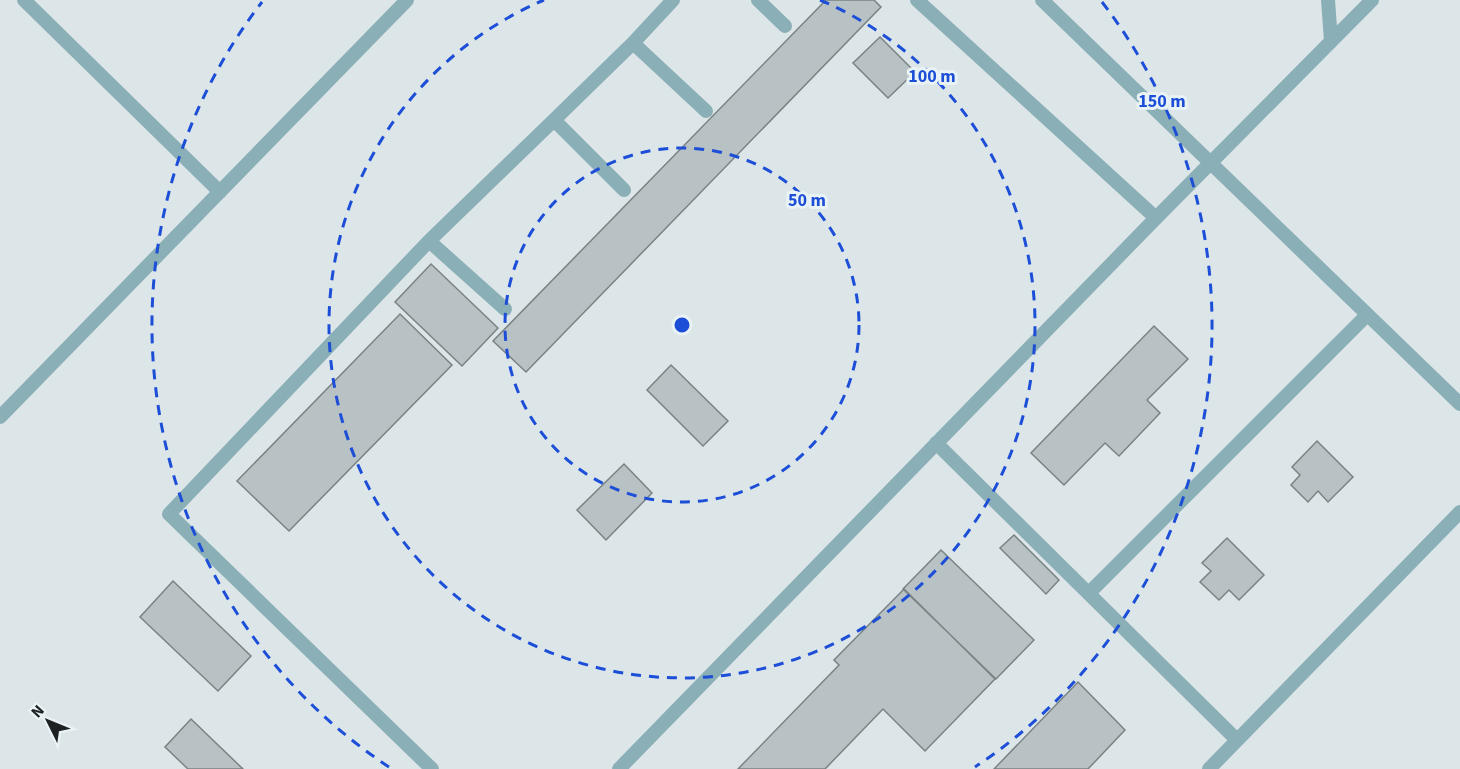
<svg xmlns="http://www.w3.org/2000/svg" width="1460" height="769" viewBox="0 0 1460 769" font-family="'Source Sans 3',sans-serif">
<rect width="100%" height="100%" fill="#dce6e8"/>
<path fill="#b8c1c3" stroke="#7a8384" stroke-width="1.5" d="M826 0H874L881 7 526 372 493 341Z
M880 37 915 72 888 98 853 63Z
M431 264 498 328 462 366 395 302Z
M400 314 452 365 289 531 237 481Z
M1154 326 1188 359 1147 400 1160 413 1119 456 1105 443 1064 485 1031 453Z
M671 365 728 421 703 446 647 390Z
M1317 441 1353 477 1328 502 1318 491 1308 502 1291 485 1300 475 1292 467Z
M624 464 652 493 606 540 577 510Z
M1014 535 1059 580 1046 594 1000 548Z
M1227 538 1264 575 1239 600 1229 590 1219 600 1200 582 1211 571 1202 563Z
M941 550 1034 640 996 679 903 589Z
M173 581 251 656 218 691 140 617Z
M904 589 995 679 925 751 883 709 825 769H738L839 665 834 660Z
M1078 682 1125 730 1088 769H994Z
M191 719 243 769H188L165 747Z"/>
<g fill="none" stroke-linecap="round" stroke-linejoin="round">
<path stroke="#8bafb6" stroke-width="14" d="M24 0 220 192
M673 0 633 43 706 111
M758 0 785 26
M917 0 1156 218
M1042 0 1460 404
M1328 0 1331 41
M624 190 554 120 633 43
M429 241 169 514 432 769
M505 309 429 241 554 120
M0 417 407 0
M936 443 1237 740
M1089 593 1367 315
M619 769 1156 218 1372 0
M1209 769 1460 512"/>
</g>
<g fill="none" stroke="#1d4ed8" stroke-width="3" stroke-dasharray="10 8">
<circle cx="682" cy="325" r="177"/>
<path d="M820 0A353 353 0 1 1 544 0"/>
<path d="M389 767A530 530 0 0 1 262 2M1102 2A530 530 0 0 1 975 767"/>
</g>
<circle cx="682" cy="325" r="9" fill="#1d4ed8" stroke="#e9f3f5" stroke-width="3"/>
<g font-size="18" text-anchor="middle" font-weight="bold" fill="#1d4ed8" stroke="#e9f3f5" stroke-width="6" stroke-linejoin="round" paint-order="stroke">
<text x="932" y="82">100 m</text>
<text x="1162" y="107">150 m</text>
<text x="807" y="206">50 m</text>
</g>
<g transform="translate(48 721) rotate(313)" stroke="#e9f3f5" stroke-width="4.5" paint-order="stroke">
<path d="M0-4.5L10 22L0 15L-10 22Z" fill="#1d2121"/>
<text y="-9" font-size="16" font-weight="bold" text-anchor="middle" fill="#1d2121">N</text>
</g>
</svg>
